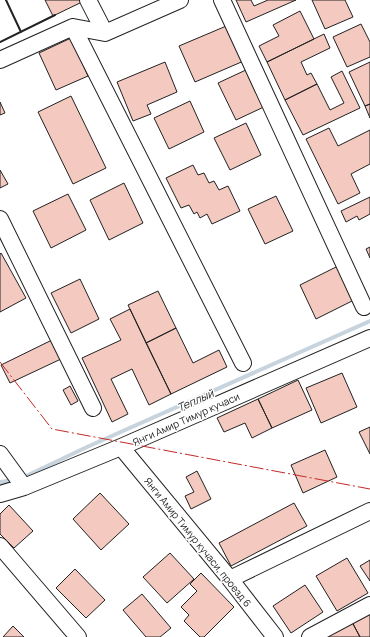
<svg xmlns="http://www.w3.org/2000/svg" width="370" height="637" viewBox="0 0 370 637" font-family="Manrope,sans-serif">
<rect width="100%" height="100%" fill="#fff"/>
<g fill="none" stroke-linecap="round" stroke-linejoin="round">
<path stroke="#c7d3dd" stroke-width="4" d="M22 478 87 447 370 321
M0 482 13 480"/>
</g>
<path fill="#f3c9c0" stroke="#222" d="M45 0H81L82 2 53 16Z
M236 0H251L254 6 268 0H296L246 22Z
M312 0H345L353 17 325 29Z
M300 11 314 39 267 62 259 46 279 36 273 25Z
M231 24 246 60 195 82 179 46Z
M361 24 370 42V57L347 67 333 37Z
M324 34 330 48 301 62 307 75 311 73 317 84 285 100 267 62Z
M71 38 88 76 56 90 39 53Z
M165 62 177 92 147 105 151 114 133 121 117 82Z
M370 62V104L365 106 349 72Z
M248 69 266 106 236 120 218 83Z
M342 71 360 108 303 135 285 100 317 84 330 110 344 103 331 77Z
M71 96 106 168 73 184 38 112Z
M190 101 204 132 169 149 154 118Z
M0 102 5 113 0 115Z
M370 104V118L365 106Z
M246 123 261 155 230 170 214 138Z
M329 128 338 146 370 130V164L351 174 360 193 338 204 306 139Z
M193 165 198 175 204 173 209 183 214 181 219 190 228 186 240 211 212 224 207 214 200 218 197 212 194 214 189 205 181 208 166 178Z
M0 170 8 184 0 188Z
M124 183 143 223 109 240 90 200Z
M68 194 86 230 51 248 33 211Z
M276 196 293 231 265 244 248 209Z
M370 197V214L359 220 357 216 346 222 341 211Z
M370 247V258L366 249Z
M1 253 26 298 0 312V254Z
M340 265 356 299 316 319 300 285Z
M80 279 99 319 71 333 51 293Z
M158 291 176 328 146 343 128 305Z
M130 309 171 394 149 405 132 369 111 379 128 414 112 422 82 358 121 340 110 319Z
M176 328 193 363 219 350 227 367 171 394 146 343Z
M52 340 61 359 10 383 1 365Z
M342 373 357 407 321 423 306 388Z
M298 380 312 410 272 428 258 399Z
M70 386 78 401 71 405 63 390Z
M258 399 272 428 252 438 245 423 224 432 217 418Z
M370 427V454L359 432Z
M325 450 337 477 303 493 291 465Z
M197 471 211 499 191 509 185 496 194 492 186 477Z
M100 493 129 524 101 550 73 519Z
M294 503 307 526 231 566 219 543Z
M9 505 33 531 14 548 0 534V514Z
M170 553 194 579 167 603 143 577Z
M347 558 368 593 337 611 316 576Z
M370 560V581L360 566Z
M75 569 105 600 86 618 56 588Z
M201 573 234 607 204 637H200L184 621 189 615 181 607 197 591 190 584Z
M305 585 323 612 291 633 273 606Z
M142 594 171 628 160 637H146L123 610Z
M370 612V637H360L352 622Z
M352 622 360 637H324Z
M13 626 24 637H3Z"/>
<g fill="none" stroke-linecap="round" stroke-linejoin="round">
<g stroke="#222" stroke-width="18">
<path id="minor" d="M88 0 105 33
M222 0 364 307
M73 27 243 363
M0 60 73 27 105 33 180 0
M0 219 93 408
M121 447 230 579 275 637
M0 454 24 487
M0 494 24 487 121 447 370 338
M0 546 78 637
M230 579 370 511
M310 637 370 605"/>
</g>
<use href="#minor" stroke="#fff" stroke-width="16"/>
<path stroke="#222" stroke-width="2" d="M6 0 21 32
M0 42 55 15"/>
<path stroke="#c62828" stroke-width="1" stroke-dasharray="14 3 2 3" stroke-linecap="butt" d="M0 362 52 429 370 489"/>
</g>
<g text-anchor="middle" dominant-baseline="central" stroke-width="3" stroke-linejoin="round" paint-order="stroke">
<g font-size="10" fill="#222" stroke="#fff">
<text transform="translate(186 419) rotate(-24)">Янги Амир Тимур кучаси</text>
<text transform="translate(198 542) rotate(51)">Янги Амир Тимур кучаси, проезд 6</text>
</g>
<g font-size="11" font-style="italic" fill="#222" stroke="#fff">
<text transform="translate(195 400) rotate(-24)">Теплый</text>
</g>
</g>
</svg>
